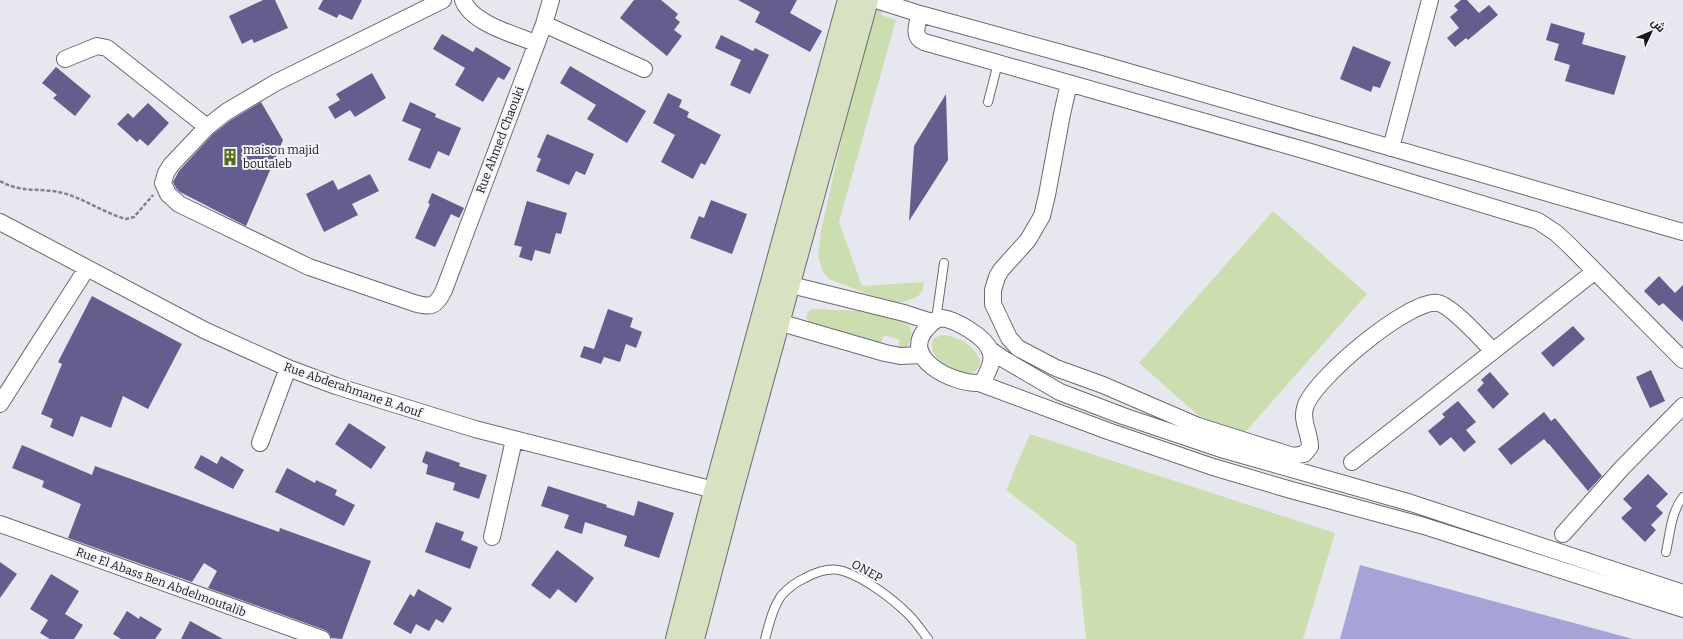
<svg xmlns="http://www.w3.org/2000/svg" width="1683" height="639" viewBox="0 0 1683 639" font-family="Bitter,Cairo,serif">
<rect width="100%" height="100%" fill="#e7e7f0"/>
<path fill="#ccddb0" d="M874 7 883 10 881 15 896 20 839 222 862 286 924 282 922 292 917 297 902 302H894L873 296 829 279 823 272 818 256 821 231 852 93Z
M1273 211 1367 294 1233 446 1139 363Z
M812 309 864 311 906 323 909 326 912 333C909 344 910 349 897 349L900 340 884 335 881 344 809 322 806 318 808 312Z
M942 335C957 336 974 345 980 360 980 392 920 361 934 338Z
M1030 434 1335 533 1303 639H1086L1076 544 1006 490Z"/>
<path fill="#a8a3d7" d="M1360 565 1633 639H1340Z"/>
<path fill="#635e8d" d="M263 0H275L288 28 254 43 252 39 242 44 229 16Z
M323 0H362L352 20 339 14 337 18 318 9Z
M634 0H661L678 14 675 18 680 22 674 30 682 36 667 56 620 18Z
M738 0H797L790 13 822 31 810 52 755 22 760 12Z
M1461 0H1467L1479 13 1489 5 1498 15 1468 40 1466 38 1455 47 1447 38 1459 28 1450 17 1458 10 1454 6Z
M1551 23 1585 33 1582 44 1626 56 1614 95 1565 81 1570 65 1554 60 1559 44 1546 40Z
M442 34 473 52 476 47 511 68 504 80 498 77 483 102 455 85 465 68 433 49Z
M721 35 753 51 755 48 769 55 750 94 730 85 741 60 715 48Z
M1353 46 1391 62 1380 88 1373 86 1371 92 1340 79Z
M570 66 646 111 627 143 587 119 596 105 560 83Z
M56 67 91 96 75 116 53 98 57 95 42 83Z
M372 73 386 98 355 117 350 110 335 119 328 107 340 100 336 94Z
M668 93 682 100 679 107 689 112 687 117 721 135 705 165 701 163 693 179 661 162 675 135 653 123Z
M946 94 948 160 909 221 914 146Z
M261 102 283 140 246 226 180 192 176 188 173 182 179 171 213 134 231 120Z
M410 102 436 114 435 117 461 128 449 156 438 151 430 169 408 160 421 129 402 121Z
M148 103 169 123 148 146 140 139 137 142 117 124 128 113 133 118Z
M547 134 594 154 585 175 576 171 569 185 536 171 541 159 537 157Z
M370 174 379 191 352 204 358 215 324 232 306 194 333 180 338 190Z
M432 193 464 208 459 218 451 214 435 247 415 238 430 204 428 203Z
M711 200 747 214 732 254 690 238 699 216 704 218Z
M527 201 567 213 561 234 556 233 550 254 535 250 532 261 519 257 522 247 514 245Z
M1659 276 1675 293 1683 285V322L1663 303 1659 306 1644 291Z
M92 296 182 344 148 409 123 396 111 428 81 416 73 437 50 427 53 419 41 414 62 364 58 362Z
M608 309 633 318 630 327 642 332 636 348 626 344 620 362 604 357 601 364 580 357 584 346 594 349Z
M1573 326 1585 339 1553 367 1541 353Z
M1651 370 1665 401 1650 408 1636 377Z
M1490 372 1509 394 1493 409 1477 390 1484 383 1481 380Z
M1458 401 1476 422 1466 430 1476 442 1464 452 1451 437 1440 446 1428 431 1445 417 1442 414Z
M1544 412 1551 421 1555 418 1602 476 1588 491 1549 444H1548L1544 439 1511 465 1498 449Z
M349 423 386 447 371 469 335 444Z
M22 445 92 475 95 466 279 532 280 528 371 561 342 639 331 638 329 633 325 630 208 588 217 571 204 563 192 582 68 538 81 504 42 487 44 481 12 468Z
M426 451 460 463 459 466 487 475 479 499 453 490 455 483 426 474 428 465 422 462Z
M201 455 217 464 221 456 244 470 233 489 194 468Z
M287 468 315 483 316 480 337 490 335 495 355 505 344 526 275 492Z
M1648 474 1668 494 1656 506 1663 513 1651 525 1656 530 1645 542 1621 518 1632 508 1623 499Z
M548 486 607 505 606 507 634 516 638 501 674 513 659 558 624 546 627 536 585 522 582 534 564 528 569 515 541 506Z
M436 522 464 532 461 540 478 547 470 569 425 552Z
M557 550 594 578 576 603 558 589 550 599 531 585Z
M0 562 17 574 0 598Z
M51 574 79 591 65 614 83 625 74 639H50L40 633 48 620 30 609Z
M418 589 452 608 443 623 436 619 429 631 416 624 411 634 393 624 410 594 414 597Z
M127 611 139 619 140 616 162 629 155 639H121L113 634Z
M190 621 223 639H181Z"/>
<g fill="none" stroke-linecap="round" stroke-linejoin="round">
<g stroke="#6b6a72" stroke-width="10">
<path id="lane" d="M988 102 998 63
M936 320 944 263
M1666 552C1670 534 1671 512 1683 497
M765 639C769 625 772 609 781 596 788 588 796 582 805 578 816 572 830 567 843 571 865 578 893 599 909 615 916 622 922 631 928 639"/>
</g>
<g stroke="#6b6a72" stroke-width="18">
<path id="street" d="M443 0 275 83 226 112 207 127 171 165 166 173 163 183 168 194 179 204 309 267 414 303C431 308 436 307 444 290L544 24 551 0
M463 0C471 23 515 35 536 43
M876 0 920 14 1094 62 1683 232
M920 14C917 25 912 37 924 42L1307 151 1538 221 1556 233 1569 245 1683 360
M544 24 644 69
M65 59 97 46 107 48 207 127
M1069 83 1062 114 1047 195 1042 216 1028 240 1001 270 997 277 993 290V304L1009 338 1018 348 1056 368 1103 385 1198 426 1293 456 1304 454 1310 447C1310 433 1301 421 1305 408 1311 381 1410 298 1438 303 1452 306 1482 340 1493 351
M1391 148 1430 0
M0 222 204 330 288 368 336 386 475 429 726 493
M779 282 904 313 932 322
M768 319 885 353 900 356 921 355
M989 349 1005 360 1060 392 1123 416 1221 449 1411 503 1683 593
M979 383C984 381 986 376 988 371 991 365 993 357 990 350 984 336 956 320 942 318 935 319 931 323 927 328 899 358 953 384 979 383L1108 431 1213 467 1291 490 1424 526 1683 609
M0 404 87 268
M260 443 288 368
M1352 462 1594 272
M0 524 322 639
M1563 534 1622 468 1683 406
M492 537 514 440"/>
</g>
<g stroke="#6b6a72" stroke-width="24">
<path id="secondary" d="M677 639 715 491 849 0
M693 639 731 494 867 0"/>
</g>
<path stroke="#828288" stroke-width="2.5" stroke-dasharray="4 2" stroke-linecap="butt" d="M0 181C23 194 41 187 63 193 85 199 104 213 126 219L134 217 153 195"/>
<use href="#lane" stroke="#fff" stroke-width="8"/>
<use href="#street" stroke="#fff" stroke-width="16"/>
<use href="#secondary" stroke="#d8e1c2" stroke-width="22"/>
</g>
<defs>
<g id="building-bare" transform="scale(1.38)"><path d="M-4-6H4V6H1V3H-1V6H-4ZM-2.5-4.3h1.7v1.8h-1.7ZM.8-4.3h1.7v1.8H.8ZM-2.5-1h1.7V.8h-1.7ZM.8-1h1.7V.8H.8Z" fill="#566d1e" stroke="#f5f4fd" stroke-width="2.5" paint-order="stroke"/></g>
</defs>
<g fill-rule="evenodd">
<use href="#building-bare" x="230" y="157"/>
</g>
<g text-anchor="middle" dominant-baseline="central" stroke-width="4" stroke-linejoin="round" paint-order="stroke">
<g font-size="12" fill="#161619" stroke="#f5f4fd">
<text transform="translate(500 140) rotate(-69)">Rue Ahmed Chaouki</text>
<text transform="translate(353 390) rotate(19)">Rue Abderahmane B. Aouf</text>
<text transform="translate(867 571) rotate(29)">ONEP</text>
<text transform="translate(161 582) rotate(20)">Rue El Abass Ben Abdelmoutalib</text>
</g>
<g font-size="12" fill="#161619" stroke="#f5f4fd" text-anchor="start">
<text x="243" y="150">maison majid<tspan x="243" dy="14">boutaleb</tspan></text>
</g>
</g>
<g transform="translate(1651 32) rotate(46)" stroke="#f5f4fd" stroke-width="3" paint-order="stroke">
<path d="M0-3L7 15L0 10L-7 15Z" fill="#161619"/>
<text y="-6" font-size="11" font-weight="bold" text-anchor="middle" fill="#161619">ش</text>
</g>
</svg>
